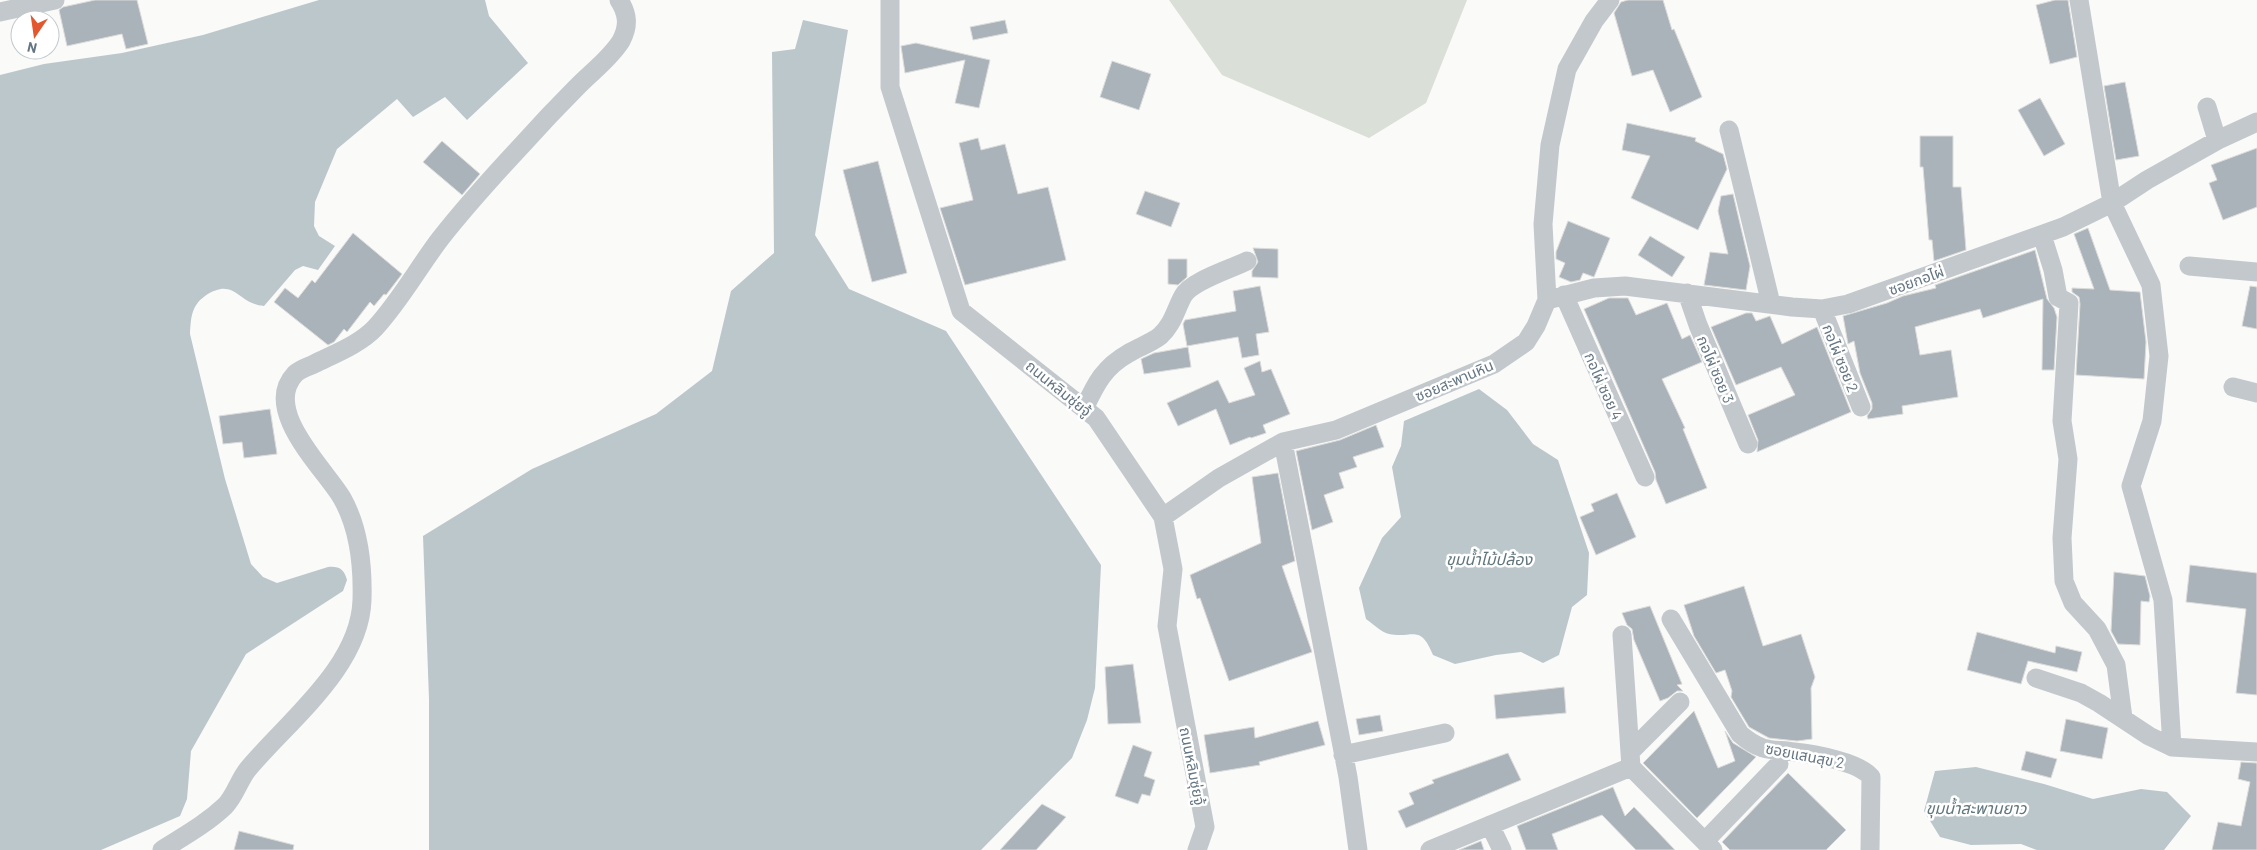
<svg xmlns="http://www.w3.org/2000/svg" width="2257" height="850" viewBox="0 0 2257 850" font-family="Barlow,'Noto Sans Thai',sans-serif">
<rect width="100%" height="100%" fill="#fafaf8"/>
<path fill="#dadfd7" d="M1169 0H1467L1426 103 1369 138 1222 75Z"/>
<path fill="#bbc7cb" d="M319 0H485L489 16 528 63 467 120 445 97 413 117 397 99 337 149 315 202 314 226 319 236 335 246 318 270 303 266 295 270 264 306C237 304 235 276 205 296 191 306 191 318 190 334L225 479 251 564 263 577 277 583 328 567C339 566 344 569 347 580L343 591 246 654 191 751 187 799 180 816 101 850H0V75L44 64 122 53 203 35Z
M803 20 848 30 815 235 849 289 946 331 1101 565 1095 688 1087 720 1072 758 981 850H429V699L423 536 532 469 656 414 712 371 731 291 774 253 772 52 795 49Z
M1479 389 1507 410 1533 444 1558 460 1589 553 1587 595 1572 607 1559 655 1543 663 1521 652 1496 655 1455 664 1433 655C1420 623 1413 639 1389 634 1381 632 1372 623 1366 619L1359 588 1382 538 1401 517 1392 467 1401 446 1404 421Z
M1976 767 2044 784 2093 799 2141 789 2167 792 2191 816 2164 850H2037L2021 844 1971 845 1940 837 1924 811 1935 771Z"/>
<path fill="#aab3b9" stroke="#dcdcda" d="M95 0H137L148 44 126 49 122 34 67 46 59 10 63 7Z
M1628 0H1663L1672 30 1674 29 1702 97 1670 112 1653 70 1632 76 1614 13 1621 2Z
M2055 0H2068L2077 57 2050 64 2036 5Z
M1005 20 1008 33 973 40 970 27Z
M916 43 990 60 979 108 955 103 965 60 905 73 901 46Z
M1112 61 1151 74 1139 110 1100 97Z
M2125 82 2139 156 2116 160 2104 86Z
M2040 98 2065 144 2044 156 2018 110Z
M1627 123 1696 138 1695 141 1723 154 1727 169 1698 230 1631 198 1650 156 1622 150Z
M1920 136H1953V187H1961L1966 250 1934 261 1932 240H1929L1923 167H1920Z
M978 138 981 150 1005 144 1018 194 1048 187 1066 260 965 285 940 208 973 200 959 143Z
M442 141 480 174 462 195 423 162Z
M2257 148V207L2223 220 2209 183 2217 180 2211 165Z
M878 161 907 273 872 282 843 170Z
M1145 191 1180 203 1171 227 1136 214Z
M1733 194 1750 266 1746 290 1704 285 1710 252 1728 254 1718 211 1721 196Z
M1568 221 1610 238 1594 277 1583 273 1580 280 1571 282 1559 277 1565 263 1556 259V252Z
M2088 228 2110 290 2140 292 2146 342 2144 379 2076 375 2080 304 2079 297 2072 292V288L2094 289 2074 234Z
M353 233 402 274 386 295 384 294 374 306 370 302 347 332 344 329 334 342 328 345 274 302 285 288 298 298 312 280 315 283Z
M1650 236 1685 257 1672 277 1638 255Z
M1253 248 1278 249V278L1252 277V271L1258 262Z
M2035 250 2047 299 2054 308 2057 317 2054 370H2042L2043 299 1983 318 1980 309 1915 327 1920 355 1951 350 1958 397 1902 406 1903 414 1868 419 1867 416 1872 409V403L1860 373 1854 341 1848 344 1843 316 1887 303 1903 296 1936 288 1935 285Z
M1168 259H1187V277L1178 285 1168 284Z
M1260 286 1269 332 1256 334 1259 355 1242 358 1238 337 1187 346 1183 324 1185 320 1236 311 1233 291Z
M2250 286 2257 287V329L2242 326Z
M1609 298H1628L1636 315 1667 303 1682 339 1690 335 1702 362 1662 379 1685 428 1683 429 1707 488 1666 504 1656 480 1655 472 1584 309Z
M1746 313H1752L1756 321 1770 316 1782 344 1817 327 1851 412 1757 452 1758 440 1748 415 1795 395 1781 367 1736 385 1711 327Z
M1188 347 1191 367 1144 374 1141 359 1154 353Z
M1260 361 1262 372 1271 369 1290 414 1263 425 1266 433 1251 438 1250 437 1230 445 1216 409 1178 426 1167 403 1218 380 1229 403 1255 395 1244 368Z
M270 409 277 454 244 458 242 442 223 444 219 416Z
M1376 425 1384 447 1353 457 1357 467 1339 473 1344 488 1324 495 1333 522 1312 530 1296 451 1340 440Z
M1278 473 1295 561 1282 566 1312 652 1229 681 1200 598 1197 599 1190 575 1261 543 1252 477Z
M1617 493 1636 537 1596 555 1580 517 1594 511 1591 504Z
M2190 565 2257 573V695L2236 693 2246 609 2186 602Z
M2114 572 2145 576 2150 596 2149 602 2141 601 2140 645 2118 644 2111 631Z
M1744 586 1763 646 1801 634 1815 677 1811 688 1812 739 1797 741 1769 738 1749 727 1731 697 1732 691 1725 670 1716 673 1694 636 1684 605Z
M1650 606 1682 684 1677 685 1683 691H1677L1668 698 1660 701 1634 640 1632 629 1627 625 1622 613Z
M1977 632 2055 653 2056 646 2082 652 2077 672 2028 661 2021 684 1967 670Z
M1133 664 1141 723 1108 724 1105 667Z
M1564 687 1566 713 1496 719 1494 695Z
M1694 711 1718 768 1735 761 1725 731 1733 743 1756 757 1697 818 1643 763Z
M1380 715 1383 731 1359 735 1356 719Z
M2066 719 2108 728 2102 759 2060 751Z
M1318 721 1325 745 1259 762 1260 765 1210 773 1204 735 1254 727 1255 738Z
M1133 745 1152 752 1144 776 1155 780 1150 796 1142 794 1138 804 1115 796Z
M2026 751 2057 759 2051 778 2021 770Z
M1508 753 1521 780 1406 828 1398 811 1414 804 1409 793 1434 783 1432 780Z
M2241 762 2257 763V850H2212L2218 822 2241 826 2250 782 2238 779Z
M1788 773 1846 830 1826 850H1730L1722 842Z
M1613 787 1625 816 1634 807 1675 850H1636L1602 815 1552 834 1558 850H1526L1517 826Z
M1042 804 1066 817 1036 850H1000Z
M239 831 294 845 293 850H234Z
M1481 841 1484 850H1459Z"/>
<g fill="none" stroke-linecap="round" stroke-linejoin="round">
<path stroke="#c3c8cc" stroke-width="19" d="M890 0V87L961 311 1096 418 1163 517 1173 569 1167 626 1205 827 1197 850
M2079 0 2112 203 2151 285 2159 356 2152 421 2131 486 2163 600 2172 747
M0 12 55 0
M2207 107 2217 140
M1729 130 1771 304
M2042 235 2053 270 2058 297 2069 303 2062 421 2068 459 2062 538 2064 581 2073 603 2097 629 2116 665 2123 718
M2189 266 2257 272
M1687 293 1698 325 1748 444
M1564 295 1645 477
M1547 300 1594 288 1625 286 1792 307 1822 309 1848 304 2063 227 2112 203 2147 180 2220 139 2257 122
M1822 309 1861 407
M2233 387 2257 393
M1084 409C1096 383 1104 367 1129 353 1139 347 1151 343 1160 336 1173 324 1175 311 1183 296 1191 281 1231 269 1247 261
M1283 442 1348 777 1358 850
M1163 517 1219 478 1283 442 1336 430 1494 364 1526 342 1536 326 1547 300 1543 224 1550 145 1567 69 1594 21 1610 0
M1671 619 1740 734C1747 740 1754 745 1763 748 1773 751 1784 750 1794 752 1814 754 1859 762 1871 777L1870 850
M1622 635 1631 767 1713 850
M2036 678 2081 693 2099 703 2149 736 2172 747 2257 752
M1630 752 1680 702
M1343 755 1445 733
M1490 825 1502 850
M1705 841 1779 764
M162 850C184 836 206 824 225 806 235 796 239 780 248 769 288 721 360 667 362 600 363 566 359 528 342 498 325 469 261 410 295 374 300 369 308 367 314 364 334 354 360 344 375 328 400 301 418 268 440 239 466 206 495 174 523 144 540 125 558 106 576 88 591 72 609 60 621 41 629 26 628 14 619 0
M1430 850 1631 767"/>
</g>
<g text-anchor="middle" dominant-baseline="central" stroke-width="5" stroke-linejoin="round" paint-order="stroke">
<g font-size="15" fill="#657683" stroke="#fff">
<text transform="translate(1916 280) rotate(-20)">ซอยกอไผ่</text>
<text transform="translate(1841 358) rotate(68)">กอไผ่ ซอย 2</text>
<text transform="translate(1716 369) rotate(67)">กอไผ่ ซอย 3</text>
<text transform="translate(1454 380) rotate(-23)">ซอยสะพานหิน</text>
<text transform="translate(1604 386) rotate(66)">กอไผ่ ซอย 4</text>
<text transform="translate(1059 388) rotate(39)">ถนนหลิมซุ่ยจู้</text>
<text transform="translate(1805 755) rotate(11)">ซอยแสนสุข 2</text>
<text transform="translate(1193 766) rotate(79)">ถนนหลิมซุ่ยจู้</text>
</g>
<g font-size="16" font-style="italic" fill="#60757c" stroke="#fff">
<text x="1489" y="558">ขุมน้ำไม้ปล้อง</text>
<text x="1976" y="807">ขุมน้ำสะพานยาว</text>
</g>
</g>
<g transform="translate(35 35) rotate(193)"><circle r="24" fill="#ffffff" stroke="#c1c8cd"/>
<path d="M0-4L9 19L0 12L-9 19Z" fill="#e4572e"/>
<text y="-8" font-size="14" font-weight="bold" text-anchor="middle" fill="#657683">N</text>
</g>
</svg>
